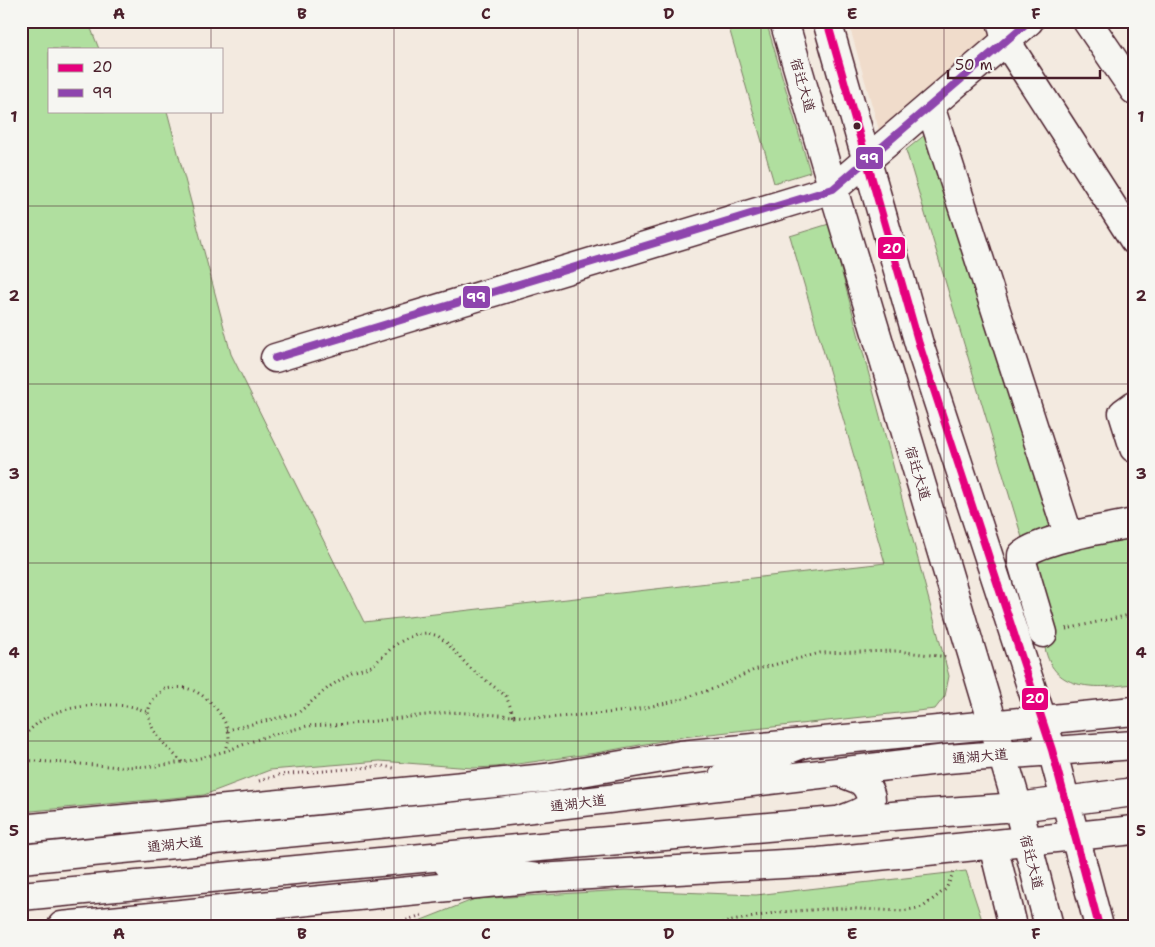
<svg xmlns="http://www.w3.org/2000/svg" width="1155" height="947" viewBox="0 0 1155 947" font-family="'Shantell Sans','LXGW WenKai TC',sans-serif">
<rect width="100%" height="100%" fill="#f3eae0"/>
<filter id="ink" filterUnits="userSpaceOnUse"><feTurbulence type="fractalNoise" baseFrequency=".02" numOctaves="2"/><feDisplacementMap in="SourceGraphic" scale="10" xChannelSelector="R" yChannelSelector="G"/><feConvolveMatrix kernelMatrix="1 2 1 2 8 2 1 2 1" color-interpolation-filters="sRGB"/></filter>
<g filter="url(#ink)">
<path fill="#f0dccb" d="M848 21H1023L883 144Z"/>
<path fill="#b0df9f" stroke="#7d7f65" d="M21 21H88L99 49H49V111H167L231 354 364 622 885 563 790 236 829 224 949 676 945 696 935 709 683 737 596 753 496 767 472 768 380 761 270 770 204 795 21 812Z
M727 21H766L810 172 774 183Z
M931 130 1064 549 1134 529V684C1098 688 1054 693 1045 648L1052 638 906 150Z
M966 871 984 926H389L414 923 475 899 626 890 756 895Z"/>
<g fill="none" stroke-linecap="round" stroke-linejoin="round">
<g stroke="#4a1f2b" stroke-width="31">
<path id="minor" d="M1087 21 1134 90
M1002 25 1006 41 1134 240
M930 106 1069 537
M275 358 833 189 1029 21
M1134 405 1123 413 1134 448
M1043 633 1022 562V555C1044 538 1105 529 1134 523
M21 829 546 778 680 755 1134 711
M993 845 1013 926
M62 926 538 878 819 862 1134 830"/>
</g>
<g stroke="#4a1f2b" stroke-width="31">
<path id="major" d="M784 21 833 189 1018 807 1049 926
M827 21 919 344 1052 750 1099 926
M839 772C846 775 854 777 861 781 865 784 868 789 870 794 876 810 853 815 841 820
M723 777 768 757 805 743
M21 859 490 813 947 759 1134 745
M448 864 484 871 538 878
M21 896 506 850 904 815 1018 807 1134 792"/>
</g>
<path stroke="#4a1f2b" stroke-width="3" stroke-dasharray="1 4" stroke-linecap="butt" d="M1066 629 1134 614
M227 730 298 713 329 687 352 672 372 666 395 645 405 639 416 634 428 633 438 636 447 643 470 668 506 696 514 716
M21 739C30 729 40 720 52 714 70 706 106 703 126 706 134 706 141 710 149 712
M21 760 123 767 157 766 189 761 226 751 264 737 307 726 350 724 451 712 547 718 629 711 671 702 713 689 754 670 820 653 896 651 948 657
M182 762C169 749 140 724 151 703 154 697 160 693 165 689 171 688 178 687 185 688 205 691 229 718 229 739 228 743 227 747 226 751
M259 781 279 775 382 766 394 768
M362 926 404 921 425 914
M707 926 779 912 842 908 903 911 923 907 946 889 954 871"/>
<use href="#minor" stroke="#f6f6f2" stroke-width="28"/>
<use href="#major" stroke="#f6f6f2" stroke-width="28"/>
<g stroke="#f6f6f2" stroke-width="11">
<path id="bus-1" d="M827 21 919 344 1052 750 1099 926"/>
</g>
<g stroke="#f6f6f2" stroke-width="11">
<path id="bus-2" d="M275 358 833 189 1029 21"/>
</g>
<use href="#bus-1" stroke="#e5007d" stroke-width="8"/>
<use href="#bus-2" stroke="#8e44ad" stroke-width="8"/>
</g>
</g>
<path fill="none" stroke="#4a1f2b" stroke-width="1" stroke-opacity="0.55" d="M211 21V49M394 21V926M578 21V926M761 21V926M944 21V926M211 111V926M21 206H1134M21 384H1134M21 563H1134M21 741H1134"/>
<circle fill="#4a1f2b" stroke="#f6f6f2" stroke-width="2" cx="857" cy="126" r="4.5"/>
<g text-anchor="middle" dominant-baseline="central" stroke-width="4" stroke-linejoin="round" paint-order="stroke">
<g font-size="14" fill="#4a1f2b" stroke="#f6f6f2">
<text transform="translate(803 85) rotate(74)">宿迁大道</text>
<text transform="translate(918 473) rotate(73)">宿迁大道</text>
<text transform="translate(980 756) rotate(-5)">通湖大道</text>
<text transform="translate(578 803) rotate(-7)">通湖大道</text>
<text transform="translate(175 844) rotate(-6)">通湖大道</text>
<text transform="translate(1032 862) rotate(76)">宿迁大道</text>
</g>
</g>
<g stroke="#f6f6f2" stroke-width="2">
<rect x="855" y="146" width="29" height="24" rx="5" fill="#8e44ad"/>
<rect x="877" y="236" width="29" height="24" rx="5" fill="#e5007d"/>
<rect x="462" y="285" width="29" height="24" rx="5" fill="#8e44ad"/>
<rect x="1021" y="687" width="28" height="24" rx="5" fill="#e5007d"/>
</g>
<g font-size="14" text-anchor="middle" font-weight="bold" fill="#fff">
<text x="869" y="163">99</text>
<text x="892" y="253">20</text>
<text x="476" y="302">99</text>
<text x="1035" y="703">20</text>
</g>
<rect width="1155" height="947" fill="none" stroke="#f6f6f2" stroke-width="55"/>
<rect x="48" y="48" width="175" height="65" fill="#f6f6f2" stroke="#b1a0a2"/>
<rect x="58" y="64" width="25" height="8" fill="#e5007d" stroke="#b1a0a2"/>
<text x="92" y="72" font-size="15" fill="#4a1f2b">20</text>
<rect x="58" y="89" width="25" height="8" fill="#8e44ad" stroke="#b1a0a2"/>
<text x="92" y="98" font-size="15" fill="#4a1f2b">99</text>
<path d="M948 70v8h152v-8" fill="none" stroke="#4a1f2b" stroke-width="2.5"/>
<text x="955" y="70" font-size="15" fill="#4a1f2b" stroke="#f6f6f2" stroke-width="4" paint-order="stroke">50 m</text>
<rect x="28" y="28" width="1100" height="892" fill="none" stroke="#4a1f2b" stroke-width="2"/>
<g font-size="16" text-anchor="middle" font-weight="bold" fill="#4a1f2b">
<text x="119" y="19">A</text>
<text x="302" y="19">B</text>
<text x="486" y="19">C</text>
<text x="669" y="19">D</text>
<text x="852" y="19">E</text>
<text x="1036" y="19">F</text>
<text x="14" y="122">1</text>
<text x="1141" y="122">1</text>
<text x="14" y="301">2</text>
<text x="1141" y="301">2</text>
<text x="14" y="479">3</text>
<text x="1141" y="479">3</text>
<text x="14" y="658">4</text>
<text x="1141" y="658">4</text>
<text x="14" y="836">5</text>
<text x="1141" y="836">5</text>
<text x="119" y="939">A</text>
<text x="302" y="939">B</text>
<text x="486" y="939">C</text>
<text x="669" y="939">D</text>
<text x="852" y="939">E</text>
<text x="1036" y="939">F</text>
</g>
</svg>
